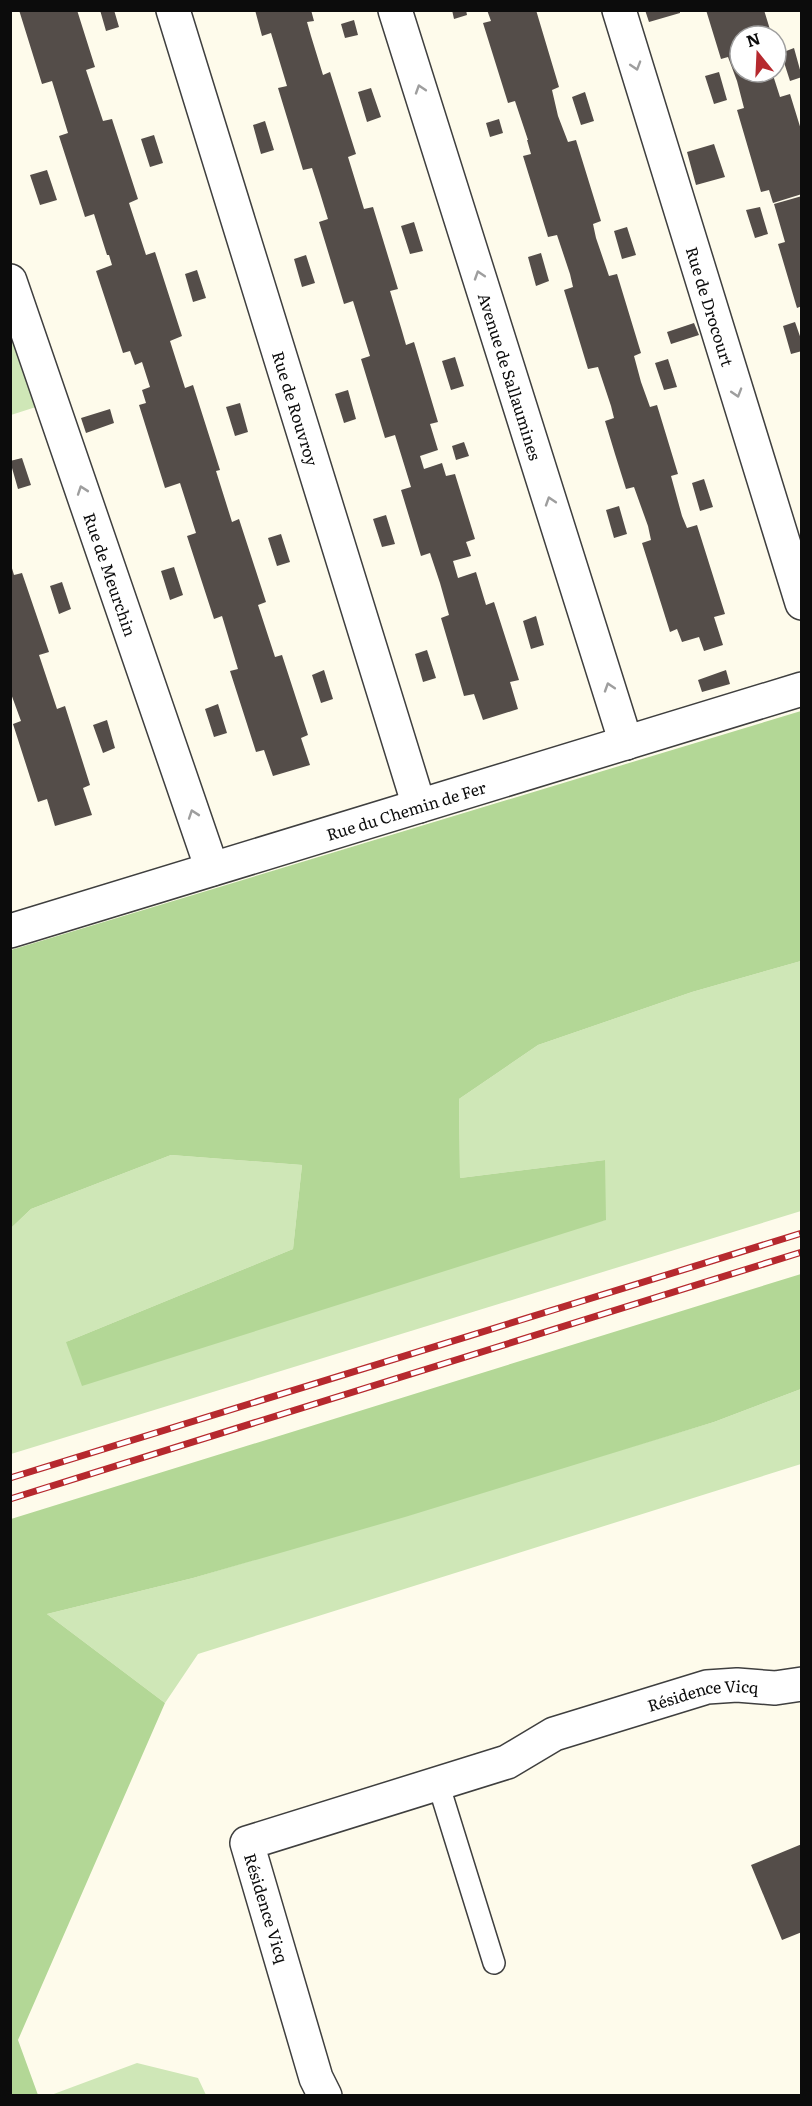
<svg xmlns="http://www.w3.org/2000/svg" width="812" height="2106" viewBox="0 0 812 2106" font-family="Literata,serif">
<rect width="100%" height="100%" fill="#fefbeb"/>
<path fill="#cfe7b7" d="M10 326 39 406 11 415H10Z
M801 961V1211L11 1454V1228L31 1209 171 1155 302 1165 293 1249 66 1342 605 1220V1160L460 1178 459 1099 538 1045 692 992Z
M801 1389V1464L198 1654 165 1703 47 1614 193 1578 714 1422Z
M137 2063 198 2078 206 2095H51Z"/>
<path fill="#b3d796" d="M801 711V961L692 992 538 1045 459 1099 460 1178 605 1160 606 1220 82 1386 66 1342 293 1249 302 1165 171 1155 31 1209 11 1228V950Z
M801 1274V1389L714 1422 405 1517 193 1578 47 1614 165 1703 18 2040 38 2095H11V1519Z"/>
<path fill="#544d49" d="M19 10H77L95 67 86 70 103 121 112 119 138 199 129 203 146 255 155 252 182 336 170 341 185 388 193 385 220 470 216 471 232 522 239 519 266 602 258 605 275 657 282 655 308 735 301 738 310 765 273 776 264 750 256 752 230 671 238 669 222 616 214 619 187 536 196 533 180 483 165 488 139 405 146 403 142 390 150 387 142 362 135 365 130 351 123 353 96 271 112 265 109 255H107L94 214 85 217 59 136 68 133 52 81 42 84Z
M100 10H114L119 27 106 31Z
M255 10H311L314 21 307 22 311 36 323 75 330 72 356 154 348 157 364 209 373 207 398 289 390 291 402 331 406 345 414 342 438 422 430 424 438 450 420 456 424 469 442 463 446 476 455 474 475 539 466 542 471 556 453 561 458 578 476 572 486 605 494 602 519 680 510 682 518 709 483 720 474 694 464 696 441 618 449 615 440 583 430 553 421 556 401 490 411 487 395 435 385 438 361 359 370 356 353 301 344 304 319 222 328 219 320 193 312 168 303 170 278 88 287 86 271 33 262 36Z
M452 10H466L467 15 454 19Z
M487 10H536L559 87 552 90 558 116 568 142 576 140 601 221 593 224 596 238 609 276 617 274 641 353 634 356 641 382 650 407 657 405 678 474 671 476 682 516 687 528 697 525 725 614 714 617 723 645 704 651 699 637 682 642 677 629 670 632 642 543 651 540 648 526 634 487 626 489 615 454 605 421 614 418 611 406 598 367 588 369 564 290 573 287 570 274 557 235 548 237 523 156 531 154 527 140H528L515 101 508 103 483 23 491 21Z
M645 10H680V13L649 22Z
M706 10H764L772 36H740V72H772L780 97 790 94 802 133V194L773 203 769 190 761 192 737 110 744 108 737 81 728 57 721 59Z
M354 20 358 35 345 38 341 24Z
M794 48 802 77 790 81 781 53Z
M719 72 727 100 714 104 705 76Z
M371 88 381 117 367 122 358 92Z
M585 92 594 121 581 125 572 97Z
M499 119 503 133 490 137 486 123Z
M265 121 274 150 261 154 253 125Z
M154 135 163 163 150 167 141 139Z
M714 144 725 177 696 185 687 152Z
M47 170 57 200 40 205 30 175Z
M802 196V306L797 308 778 244 785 242 774 204Z
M760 207 768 234 755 238 746 210Z
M414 222 423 251 410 254 401 226Z
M627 227 636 255 622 259 614 231Z
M541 253 549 281 536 286 528 257Z
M306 255 315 283 302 287 294 259Z
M197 270 206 298 193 302 185 274Z
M795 322 802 342V351L791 354 783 326Z
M694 323 699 335 671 344 667 332Z
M455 357 464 386 451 390 442 361Z
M668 359 677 387 664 390 655 363Z
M348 390 356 419 344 423 335 394Z
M240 403 248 432 235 436 226 407Z
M110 409 114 423 86 433 81 418Z
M464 442 469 456 456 460 452 446Z
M22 458 31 485 18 489 10 461Z
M704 479 713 507 700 511 692 483Z
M619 506 627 534 614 538 606 510Z
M386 515 395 544 382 547 373 519Z
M281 534 290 562 277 566 268 538Z
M11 565 14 575 22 573 49 652 39 655 57 709 65 706 90 785 83 788 92 815 55 826 47 799 38 802 13 724 21 721 10 691Z
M174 567 183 595 170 600 161 571Z
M62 582 71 609 59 614 50 586Z
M536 616 544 645 531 649 523 621Z
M427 650 436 678 423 682 415 654Z
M324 670 333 699 321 703 312 675Z
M726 670 730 684 702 692 698 680Z
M218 704 227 733 214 737 205 709Z
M107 720 115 748 103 753 93 725Z
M802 1844V1932L782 1940 751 1865Z"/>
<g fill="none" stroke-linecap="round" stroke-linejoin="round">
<g stroke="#3f3f3f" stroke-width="24">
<path id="service" d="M438 1783 494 1963"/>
</g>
<g stroke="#3f3f3f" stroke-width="36">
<g id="minor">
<path id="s1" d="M173 10 419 806"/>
<path id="s2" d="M395 10 626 743"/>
<path id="s3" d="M619 10 802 603"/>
<path id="s4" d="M10 281 212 869"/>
<path id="s5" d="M10 931 802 689"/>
<path id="s6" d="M325 2096 316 2078 247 1843 507 1762 554 1734 707 1687 737 1685 775 1688 802 1684"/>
</g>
</g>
<use href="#service" stroke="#fff" stroke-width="21"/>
<use href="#minor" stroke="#fff" stroke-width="33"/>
<g stroke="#b6292e" stroke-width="7">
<path id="rail" d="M10 1478 802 1233
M10 1499 802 1252"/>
</g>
<use href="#rail" stroke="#fff" stroke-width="4.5" stroke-dasharray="14" stroke-linecap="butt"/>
</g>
<defs><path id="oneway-chevron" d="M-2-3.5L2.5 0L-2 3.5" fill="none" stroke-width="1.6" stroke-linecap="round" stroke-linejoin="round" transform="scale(1.5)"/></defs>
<g stroke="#9e9e9e">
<use href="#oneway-chevron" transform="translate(636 66) rotate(73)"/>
<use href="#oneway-chevron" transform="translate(420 89) rotate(-108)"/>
<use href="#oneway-chevron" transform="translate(479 275) rotate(-108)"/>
<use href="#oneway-chevron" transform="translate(737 393) rotate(73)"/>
<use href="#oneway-chevron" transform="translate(82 490) rotate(-109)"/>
<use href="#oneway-chevron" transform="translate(550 501) rotate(-108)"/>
<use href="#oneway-chevron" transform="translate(609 687) rotate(-108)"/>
<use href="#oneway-chevron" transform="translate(193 814) rotate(-109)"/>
</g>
<g text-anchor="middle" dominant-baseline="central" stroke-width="6" stroke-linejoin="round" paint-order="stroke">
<g font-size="16" fill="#0c0c0c" stroke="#fff">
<text stroke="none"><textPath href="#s3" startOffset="310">Rue de Drocourt</textPath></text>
<text stroke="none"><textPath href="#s2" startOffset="384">Avenue de Sallaumines</textPath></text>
<text stroke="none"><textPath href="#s1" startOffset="417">Rue de Rouvroy</textPath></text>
<text stroke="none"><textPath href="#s4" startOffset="310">Rue de Meurchin</textPath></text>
<text stroke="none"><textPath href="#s5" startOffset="414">Rue du Chemin de Fer</textPath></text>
<text stroke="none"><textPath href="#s6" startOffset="747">Résidence Vicq</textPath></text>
<text transform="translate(267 1908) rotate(73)">Résidence Vicq</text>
</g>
</g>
<rect width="812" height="2106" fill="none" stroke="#0c0c0c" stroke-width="24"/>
<g transform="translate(758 54) rotate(342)"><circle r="28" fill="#ffffff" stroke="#9e9e9e" stroke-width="1.5"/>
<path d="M0-4.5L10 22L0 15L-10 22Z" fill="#b6292e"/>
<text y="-9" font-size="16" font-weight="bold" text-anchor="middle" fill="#0c0c0c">N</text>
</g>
</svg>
